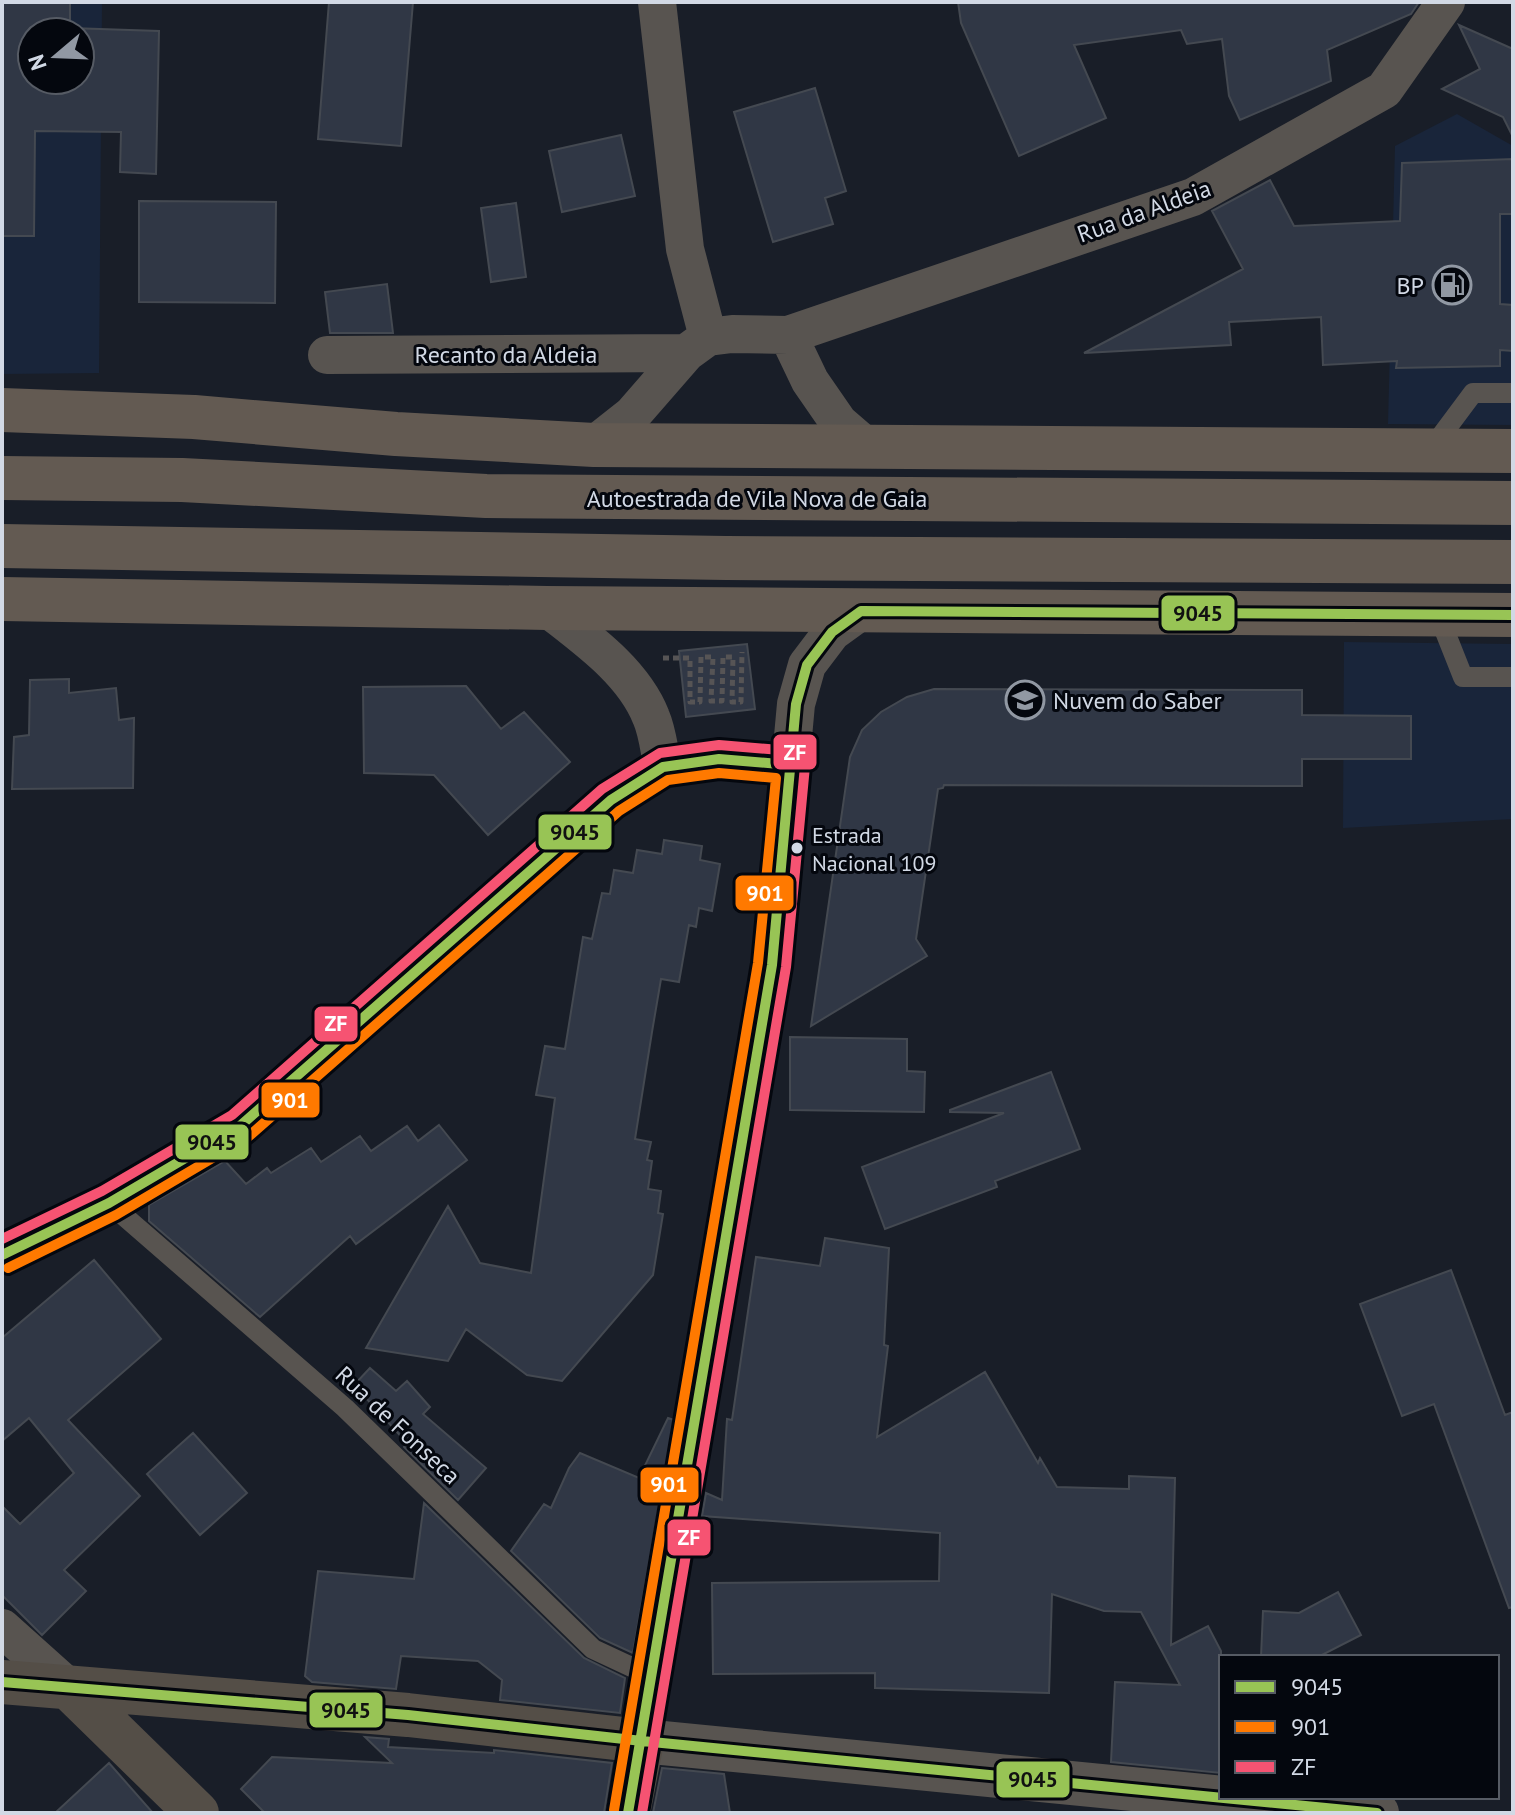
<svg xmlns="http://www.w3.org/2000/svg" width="1515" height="1815" viewBox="0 0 1515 1815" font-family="'PT Sans',sans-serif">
<rect width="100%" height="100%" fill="#191e28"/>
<path fill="#19253a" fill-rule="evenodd" d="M2 2H102L99 373 2 374ZM32 32H80V80H32Z
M1457 114 1513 146V425L1388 424 1395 146Z
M1344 642 1513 644V819L1343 828Z"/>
<path fill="#303745" stroke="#444951" stroke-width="2" fill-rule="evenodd" d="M2 2H70V28L159 31 156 174 120 172 121 132 35 131 34 236H2ZM32 32H80V80H32Z
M329 2H413L401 146 318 139Z
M958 2H1419L1411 14 1327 50 1331 81 1240 120 1229 96 1222 39 1187 44 1181 30 1074 45 1106 118 1019 156 961 23Z
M1459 25 1513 49V137L1503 117 1442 89 1480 69Z
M815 88 846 191 825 198 833 224 773 242 734 112Z
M621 135 635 196 562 212 549 151Z
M1513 159V214H1500V304L1513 305V351L1500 350V366L1396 368 1397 361 1323 365 1321 317 1229 322 1231 345 1084 353 1243 269 1212 211 1270 180 1294 226 1400 221 1402 163Z
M139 201 276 202 275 303 139 302Z
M516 203 526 277 491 282 481 208Z
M387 284 393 333H330L325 292Z
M747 644 755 709 686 717 679 651Z
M69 679V693L116 688 119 720 134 718 133 788 12 789 14 737 29 735 30 680Z
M466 686 501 729 524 712 570 762 488 835 434 775 364 773 363 687Z
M934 689 1302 690V715L1411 716V759H1302V786L944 785 943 788 938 789 916 939 927 956 811 1026 850 757 862 730 881 712 907 697Z
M664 840 702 846 700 860 720 864 712 911 699 908 696 927 689 925 679 982 661 979 652 1032 635 1139 651 1142 647 1160 652 1161 648 1189 661 1191 658 1213 663 1214 653 1275 562 1381 527 1375 466 1329 448 1361 366 1348 448 1206 480 1263 531 1273 555 1098 536 1095 545 1046 565 1049 583 937 592 939 602 893 610 894 614 870 633 873 637 850 662 854Z
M790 1037 907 1039V1071L925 1072 924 1112 790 1110Z
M1051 1072 1080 1149 995 1181 997 1187 885 1229 862 1167 1004 1113 950 1112V1110Z
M439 1125 467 1160 356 1244 350 1236 260 1317 149 1221V1205L225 1161 246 1184 267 1168 271 1173 311 1148 321 1162 360 1136 371 1151 407 1126 418 1141Z
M825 1238 889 1248 884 1345 888 1346 877 1437 985 1372 1038 1463 1040 1458 1057 1487 1129 1489V1476L1175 1478 1171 1645 1208 1626 1221 1651V1773L1111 1762 1115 1682 1180 1685 1141 1612 1104 1611 1052 1594 1049 1693 875 1688V1673L713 1674 712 1583 939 1581 940 1533 702 1516 706 1493 722 1500 727 1419 732 1420 756 1257 820 1266Z
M94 1260 161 1339 68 1420 140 1496 64 1570 86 1591 42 1635 2 1595V1506L20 1524 74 1473 29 1418 2 1441V1338Z
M1451 1270 1505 1415 1513 1412V1607L1509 1608 1434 1404 1402 1416 1360 1304Z
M370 1368 396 1391 407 1381 430 1407 423 1414 486 1468 458 1500 404 1447 407 1443 354 1385Z
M668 1418 674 1420 633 1653 600 1638 511 1551 544 1504 551 1508 569 1468 580 1453 639 1478Z
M193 1433 247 1493 200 1535 147 1474Z
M424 1503 584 1658 625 1678 620 1713 500 1700 502 1680 478 1661 401 1656 396 1689 312 1682 305 1676 318 1571 414 1579Z
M1338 1592 1361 1635 1318 1657H1261L1263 1611 1299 1613Z
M365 1737 389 1739 388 1747 494 1753V1750L612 1763 604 1813H265L241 1789 272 1757 392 1763Z
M109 1763 153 1813H55Z
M662 1768 724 1774 730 1813H653Z"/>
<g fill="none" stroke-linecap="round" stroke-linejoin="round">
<path stroke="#565455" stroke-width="5" stroke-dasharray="6 4" stroke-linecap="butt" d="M663 658H690V702H700L701 657H713L711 701H722L723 657H733L732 702H741L742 652"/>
<path stroke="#585450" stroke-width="20" d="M1432 448 1473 393H1513
M1438 614 1463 677H1513
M109 1203 345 1408 593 1649 653 1677"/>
<path stroke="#585450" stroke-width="38" d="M657 2 685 249 708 337
M788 335 810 381 839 423 868 448
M327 355 686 353
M594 445 632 415 686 353 708 337 732 334 788 335 1193 197 1384 90 1446 2
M547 608C585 638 633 671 651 717 658 733 659 751 663 767
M2 1255 109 1203 240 1126 611 800 663 767 719 759 791 765
M2 1628 69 1688
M642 1741 772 965 796 704 807 665 832 632 861 611"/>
<path stroke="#585450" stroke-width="44" d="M642 1741 1377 1813"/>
<path stroke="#544e47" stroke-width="44" d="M2 1682 408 1715 642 1741 628 1813
M69 1688 197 1813"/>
<path stroke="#635a52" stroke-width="44" d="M2 410 194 417 396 434 594 445 1513 451
M2 478 182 480 486 496 1513 503
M2 546 726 558 1513 562
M2 599 547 608 1513 615"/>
<g stroke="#04070e" stroke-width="16">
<path id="bus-1" d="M2 1255 109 1203 240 1126 611 800 663 767 719 759 791 765
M2 1682 408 1715 642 1741 1377 1813
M628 1813 772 965 796 704 807 665 832 632 861 611 1513 615"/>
</g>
<g stroke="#04070e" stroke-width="16">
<path id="bus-2" d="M8 1268 116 1215 248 1137 619 811 668 780 719 773 776 778 758 963 614 1810"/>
</g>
<g stroke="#04070e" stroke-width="16">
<path id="bus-3" d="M2 1239 102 1191 232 1115 602 789 660 753 719 745 792 751 801 755 805 766 786 967 642 1813"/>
</g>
<use href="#bus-1" stroke="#98c455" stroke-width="10"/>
<use href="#bus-2" stroke="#ff7900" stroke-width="10"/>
<use href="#bus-3" stroke="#f65372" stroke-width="10"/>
</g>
<defs>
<g id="fuel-ring" transform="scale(2)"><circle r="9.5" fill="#04070e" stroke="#9198a3" stroke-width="1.5"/><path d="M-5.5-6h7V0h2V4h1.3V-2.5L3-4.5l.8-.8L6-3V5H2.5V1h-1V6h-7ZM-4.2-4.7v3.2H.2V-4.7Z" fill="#9198a3"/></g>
<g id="school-ring" transform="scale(2)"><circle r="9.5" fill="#04070e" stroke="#9198a3" stroke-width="1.5"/><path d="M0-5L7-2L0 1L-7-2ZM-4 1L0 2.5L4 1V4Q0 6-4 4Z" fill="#9198a3"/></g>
</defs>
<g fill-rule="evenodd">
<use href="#fuel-ring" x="1452" y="285"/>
<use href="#school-ring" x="1025" y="700"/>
</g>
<circle fill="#d2d9e5" stroke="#04070e" stroke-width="3" cx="797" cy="848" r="7"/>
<g text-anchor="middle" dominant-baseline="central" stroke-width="6" stroke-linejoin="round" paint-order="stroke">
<g font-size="22" fill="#d2d9e5" stroke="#04070e" text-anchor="start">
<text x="812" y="835">Estrada<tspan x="812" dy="28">Nacional 109</tspan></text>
</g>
<g font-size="24" fill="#d2d9e5" stroke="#04070e">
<text transform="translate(1144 211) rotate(-20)">Rua da Aldeia</text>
<text x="506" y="354">Recanto da Aldeia</text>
<text x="757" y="498">Autoestrada de Vila Nova de Gaia</text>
<text transform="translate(398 1425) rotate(43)">Rua de Fonseca</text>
</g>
<g font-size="24" fill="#d2d9e5" stroke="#04070e" text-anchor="end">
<text x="1424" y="285">BP</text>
<text x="1053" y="700" text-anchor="start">Nuvem do Saber</text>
</g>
</g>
<g stroke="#04070e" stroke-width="3">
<rect x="1160" y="594" width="76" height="38" rx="8" fill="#98c455"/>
<rect x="772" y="733" width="46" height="38" rx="8" fill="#f65372"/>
<rect x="537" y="813" width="76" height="38" rx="8" fill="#98c455"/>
<rect x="734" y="874" width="61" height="38" rx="8" fill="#ff7900"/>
<rect x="313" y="1005" width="46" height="38" rx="8" fill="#f65372"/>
<rect x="260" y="1081" width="61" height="38" rx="8" fill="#ff7900"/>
<rect x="174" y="1123" width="76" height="38" rx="8" fill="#98c455"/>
<rect x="639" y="1466" width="61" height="38" rx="8" fill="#ff7900"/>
<rect x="666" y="1518" width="46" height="39" rx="8" fill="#f65372"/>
<rect x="308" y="1691" width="76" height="38" rx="8" fill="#98c455"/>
<rect x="995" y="1760" width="76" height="39" rx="8" fill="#98c455"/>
</g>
<g font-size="22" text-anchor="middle" font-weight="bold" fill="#fff">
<text x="795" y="760">ZF</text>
<text x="765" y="901">901</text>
<text x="336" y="1031">ZF</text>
<text x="290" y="1108">901</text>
<text x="669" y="1492">901</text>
<text x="689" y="1545">ZF</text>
</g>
<g font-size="22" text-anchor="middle" font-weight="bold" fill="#111">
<text x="1198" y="621">9045</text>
<text x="575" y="840">9045</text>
<text x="212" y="1150">9045</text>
<text x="346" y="1718">9045</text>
<text x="1033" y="1787">9045</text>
</g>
<rect width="1515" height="1815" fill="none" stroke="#d2d9e5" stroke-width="8"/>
<rect x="1219" y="1655" width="280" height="144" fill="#04070e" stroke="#565b64" stroke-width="2"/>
<rect x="1235" y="1681" width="40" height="12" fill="#98c455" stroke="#565b64" stroke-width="2"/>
<text x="1291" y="1695" font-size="24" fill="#d2d9e5">9045</text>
<rect x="1235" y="1721" width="40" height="12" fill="#ff7900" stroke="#565b64" stroke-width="2"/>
<text x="1291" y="1735" font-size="24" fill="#d2d9e5">901</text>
<rect x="1235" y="1761" width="40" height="12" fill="#f65372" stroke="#565b64" stroke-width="2"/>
<text x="1291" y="1775" font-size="24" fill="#d2d9e5">ZF</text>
<g transform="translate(56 56) rotate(251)"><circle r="38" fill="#04070e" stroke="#565b64" stroke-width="2"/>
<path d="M0-6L14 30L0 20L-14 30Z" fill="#9198a3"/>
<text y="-12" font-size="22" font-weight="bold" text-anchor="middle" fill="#d2d9e5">N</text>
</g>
</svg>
